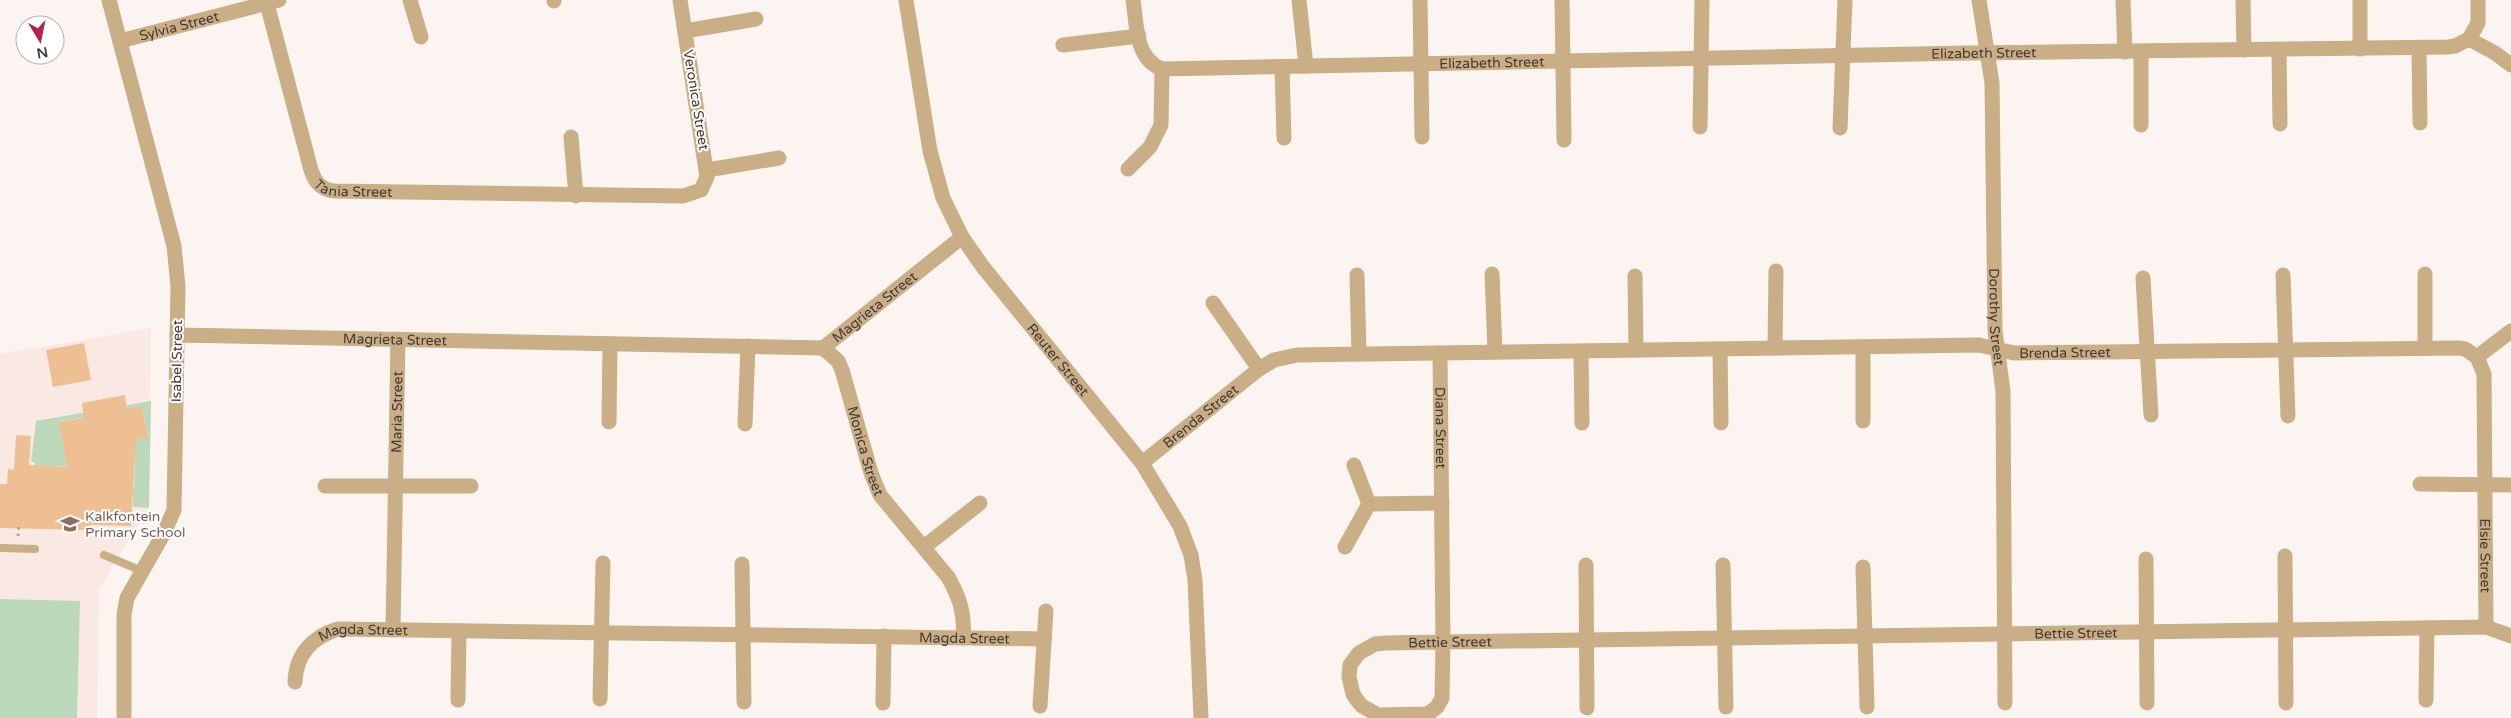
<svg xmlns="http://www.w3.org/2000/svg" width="2511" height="718" viewBox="0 0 2511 718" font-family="'Varela Round',sans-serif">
<rect width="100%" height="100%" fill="#fbf4f1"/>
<path fill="#fae9e3" d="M151 328 149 508 99 589 97 718H0V354Z"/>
<path fill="#bbd8bb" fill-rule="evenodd" d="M151 401 149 508 133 507V497H120V489H134L135 463 112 462 88 467 35 466V462H31L36 421ZM142 407 148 436 86 417ZM81 418 86 447 59 422Z
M0 599 80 601 77 718H0Z"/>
<path fill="#efbf94" d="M84 343 91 380 53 387 46 350Z
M125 395 127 409 142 407 148 437 136 439 131 526 89 525V530L0 528V484H7L8 469 14 470 16 435 31 436 29 465 67 467 59 422 84 418 82 403Z"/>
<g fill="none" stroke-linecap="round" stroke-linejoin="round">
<path stroke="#afa5a2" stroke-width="3" stroke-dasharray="2.5 4" stroke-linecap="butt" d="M18 536 19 523"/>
<path stroke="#c9ae86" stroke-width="8" d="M2 548 35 549
M104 555 142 571"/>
<g stroke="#c9ae86" stroke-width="15">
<path d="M109 0 174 246 178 286 174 510 164 533 127 598 124 615V718"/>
<path id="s1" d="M266 0 311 170C315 183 322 190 335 191L683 196 701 190 707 177 680 0"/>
<path d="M410 0 421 37"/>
<path d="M554 0V1"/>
<path id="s2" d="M906 0 930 151 943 198 962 237 983 267 1142 463 1180 526 1191 555 1195 580 1201 718"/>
<path id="s3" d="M1133 0C1137 25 1135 59 1162 69L1968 53 2448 47 2455 46 2469 39 2495 53 2511 65"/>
<path d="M1299 0 1306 66"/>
<path d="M1420 0 1422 137"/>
<path d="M1562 0 1564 140"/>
<path id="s4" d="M1979 0 1992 83 1995 331 2003 391 2005 703"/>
<path d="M2123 0 2125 52"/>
<path d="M2243 0 2244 50"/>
<path d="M2360 0V49"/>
<path d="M685 31 756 19"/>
<path d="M2469 39 2478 23V0"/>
<path id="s5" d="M120 41 279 0"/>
<path d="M1063 45 1139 36"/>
<path d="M2419 48 2420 123"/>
<path d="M2279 50 2280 124"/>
<path d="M2141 52V125"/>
<path d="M1282 67 1284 138"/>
<path d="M1700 127 1702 0"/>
<path d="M1840 128 1845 0"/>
<path d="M571 137 576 196"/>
<path d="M1128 169 1150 147 1161 125 1162 69"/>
<path d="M707 170 779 158"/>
<path d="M1492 274 1495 352"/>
<path d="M1357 275 1359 354"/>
<path d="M2283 275 2288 416"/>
<path d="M1635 276 1636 350"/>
<path d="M2143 278 2151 415"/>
<path d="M1213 303 1259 369"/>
<path id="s6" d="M177 335 823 348 962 237"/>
<path d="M1863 347V421"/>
<path id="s7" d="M823 348 838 361 842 370 871 473 880 495 948 577C960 598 965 614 963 638"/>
<path d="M1775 348 1776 271"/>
<path d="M2425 348V274"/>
<path d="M1720 349 1721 423"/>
<path d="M1581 351 1582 423"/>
<path id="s8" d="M1440 353 1443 642 1442 698 1437 707 1428 714 1378 715 1362 706 1357 700 1353 694 1349 677 1350 665 1359 653 1375 644 1386 643 1443 642 1587 640 1725 638 2486 627 2511 636"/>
<path id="s9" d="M2477 357 2484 374 2486 627"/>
<path d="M609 422 610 344"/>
<path d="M745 424 748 346"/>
<path id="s10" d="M1142 463 1259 369 1274 360 1297 355 1979 345 2014 353 2458 348 2465 349 2477 357 2511 331"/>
<path d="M1354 465 1369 504"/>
<path d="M2420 484 2511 485"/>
<path d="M325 486H471"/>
<path d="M924 547 980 503"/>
<path d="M1345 547 1369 504 1442 503"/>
<path d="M2285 556 2286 703"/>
<path d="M2146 559 2147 703"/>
<path d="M742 564 744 702"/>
<path d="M1586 565 1587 708"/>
<path d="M1723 565 1726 707"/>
<path d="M1863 567 1867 707"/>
<path id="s11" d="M393 630 398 339"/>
<path id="s12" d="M295 682C296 654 312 637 338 629L1044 639"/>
<path d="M600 699 603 563"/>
<path d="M458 700 459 631"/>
<path d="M2426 700 2427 628"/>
<path d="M883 703 884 636"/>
<path d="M1040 706 1046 611"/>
</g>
</g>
<defs>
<g id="school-bare" transform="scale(1.5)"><path d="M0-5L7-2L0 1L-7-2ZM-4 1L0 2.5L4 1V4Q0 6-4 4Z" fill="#8d6e63" stroke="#fff" stroke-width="2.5" paint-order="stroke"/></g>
</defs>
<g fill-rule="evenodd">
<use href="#school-bare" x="70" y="524"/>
</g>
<g text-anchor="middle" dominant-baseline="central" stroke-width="4" stroke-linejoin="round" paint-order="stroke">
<g font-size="14" fill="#463935" stroke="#fff">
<text stroke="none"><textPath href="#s5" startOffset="61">Sylvia Street</textPath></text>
<text stroke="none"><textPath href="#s3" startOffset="901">Elizabeth Street</textPath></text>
<text stroke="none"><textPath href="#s3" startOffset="409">Elizabeth Street</textPath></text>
<text transform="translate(696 100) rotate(81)">Veronica Street</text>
<text stroke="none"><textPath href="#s1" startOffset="228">Tania Street</textPath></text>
<text stroke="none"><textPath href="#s6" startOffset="712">Magrieta Street</textPath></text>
<text stroke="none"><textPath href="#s4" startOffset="318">Dorothy Street</textPath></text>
<text stroke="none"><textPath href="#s6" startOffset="218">Magrieta Street</textPath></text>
<text stroke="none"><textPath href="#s10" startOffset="960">Brenda Street</textPath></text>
<text stroke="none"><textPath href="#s2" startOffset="401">Reuter Street</textPath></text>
<text transform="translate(177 361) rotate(-89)">Isabel Street</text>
<text stroke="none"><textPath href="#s11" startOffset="218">Maria Street</textPath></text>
<text stroke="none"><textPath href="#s10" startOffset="75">Brenda Street</textPath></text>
<text stroke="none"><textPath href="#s8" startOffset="75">Diana Street</textPath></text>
<text stroke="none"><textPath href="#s7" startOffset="114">Monica Street</textPath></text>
<text stroke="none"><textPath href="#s9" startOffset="200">Elsie Street</textPath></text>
<text stroke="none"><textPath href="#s8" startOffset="1214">Bettie Street</textPath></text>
<text stroke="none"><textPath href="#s12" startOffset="98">Magda Street</textPath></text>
<text stroke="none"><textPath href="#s12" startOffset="700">Magda Street</textPath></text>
<text stroke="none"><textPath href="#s8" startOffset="588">Bettie Street</textPath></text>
</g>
<g font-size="14" fill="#785e54" stroke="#fff" text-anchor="start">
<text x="85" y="516">Kalkfontein<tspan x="85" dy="16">Primary School</tspan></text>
</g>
</g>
<g transform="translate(40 40) rotate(170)"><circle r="24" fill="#ffffff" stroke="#b5b0ae"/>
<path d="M0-4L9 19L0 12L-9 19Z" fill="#b4234e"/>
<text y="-8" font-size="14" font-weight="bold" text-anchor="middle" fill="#463935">N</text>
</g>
</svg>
